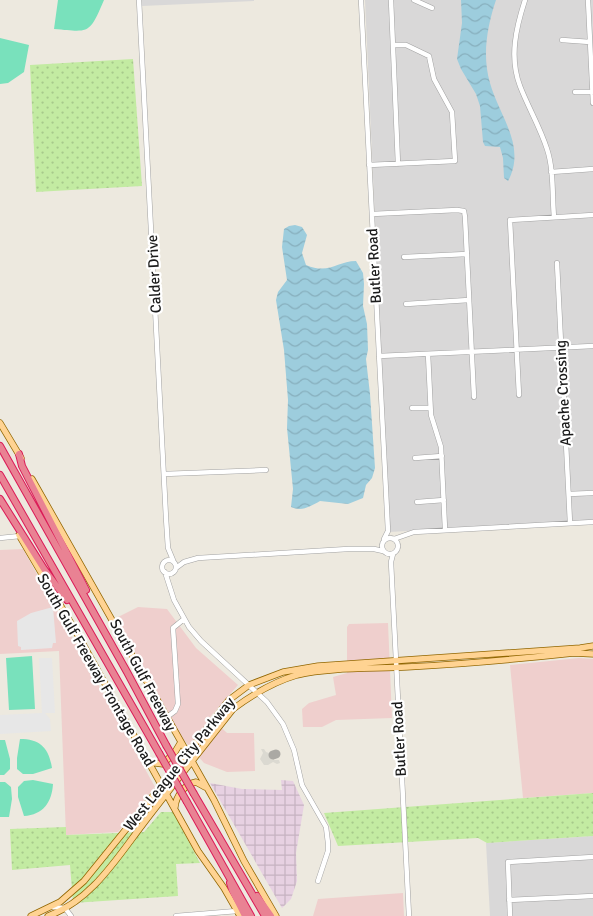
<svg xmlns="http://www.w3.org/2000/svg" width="593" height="916" viewBox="0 0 593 916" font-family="Signika,sans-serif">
<defs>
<pattern id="industrial-grid" width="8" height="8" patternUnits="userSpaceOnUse" patternTransform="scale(1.25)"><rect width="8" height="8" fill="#e7d1e2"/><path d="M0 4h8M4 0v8" fill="none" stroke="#c6b3c1"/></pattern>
<pattern id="grass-dots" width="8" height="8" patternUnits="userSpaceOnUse" patternTransform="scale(1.25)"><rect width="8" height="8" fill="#c3eba2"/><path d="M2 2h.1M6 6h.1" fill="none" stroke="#a7c98b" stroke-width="1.8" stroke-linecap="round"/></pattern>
<pattern id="water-waves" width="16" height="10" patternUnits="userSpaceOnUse" patternTransform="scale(1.25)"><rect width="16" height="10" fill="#9dcddd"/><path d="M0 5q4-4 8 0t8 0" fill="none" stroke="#87afbd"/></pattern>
</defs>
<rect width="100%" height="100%" fill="#ede9df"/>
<path fill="#d9d8d8" d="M142 0H254V1L142 6Z
M365 0H593V521L389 532Z
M593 836V916H490L486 843Z"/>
<path fill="#efcfcd" d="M23 549 155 787 118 832 66 835 59 651 0 654V550Z
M138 607 167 609 196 648 238 685 210 717 227 733H254L255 771 227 772 204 763 182 738 116 618Z
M388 623 392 718 336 720 322 727H303L302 709 309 703 336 695 333 677 347 673V627L349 624Z
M579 658 593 659V793L523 798 510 665Z
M403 893 404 916H313L318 899Z"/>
<path fill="url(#industrial-grid)" d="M281 780 293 781 304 805 296 853 297 881 291 899 282 908 210 783 242 789 282 790Z"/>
<path fill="#dbd9d1" d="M261 749H264L266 752 272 754 278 751 280 754 274 756V760H279L280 763 277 764 273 762 268 765H264L260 759 263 753Z"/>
<path fill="url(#grass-dots)" d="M133 59 142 186 36 192 30 65Z
M593 793V836L487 843 478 838 338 846 324 813Z
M161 812H173L200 863 176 864 178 896 73 903 70 865 12 870 10 829 66 827V835L144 832Z"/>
<path fill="#79e1bc" d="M58 0H104C89 35 90 32 54 29Z
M0 38 29 45 24 72 8 83 0 84Z
M32 656 35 709 9 710 6 658Z
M20 739C40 739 49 748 52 768L33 774H23L17 769V758Z
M0 740H5L10 759V769L4 775H0Z
M33 780 53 784C52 802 43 815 24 816L18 797V787L24 781Z
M0 782H5L11 787 12 799 9 817H0Z"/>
<path fill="#e7e7e7" d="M53 607 56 643H53L52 648 21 650V647L18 646 17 621 31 613Z
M39 658H52L55 713H45L50 719 51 731 0 734V715L42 713Z"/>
<path fill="url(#water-waves)" d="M461 0H496C487 27 482 56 490 83 499 116 527 146 508 181L504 178 503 158 500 147 485 146 483 142 480 106 476 94 461 69 457 59 462 23Z
M295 225 302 227 307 235 302 253 306 265C329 275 337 261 356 261L363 273 364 284 363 306 367 324 368 350 366 359 370 394 375 468 372 478 366 485 363 498 348 504 320 501C311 506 302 512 291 507L293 489 287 428 288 400 284 350 276 300 278 292 287 280 282 247 284 229 289 226Z"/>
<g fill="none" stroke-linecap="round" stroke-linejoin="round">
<path stroke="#aba9a4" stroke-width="9" d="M273 755 276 754"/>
<g stroke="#a2a2a2" stroke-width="5.5">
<path id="minor" d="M139 0 166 518 168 548 173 560
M361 0 388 531 384 539
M391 0 398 164
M414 0 432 8
M525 0C516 28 509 57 520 86 528 107 540 127 547 149 554 170 552 195 554 217
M588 0 593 103
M562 40 590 42
M575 92H592
M369 165 455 161 452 112 434 79 429 56 406 45H393
M551 172 593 169
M372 214 457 210 464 211 465 217 474 397
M404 257 467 254
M557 263 570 523
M406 304 469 300
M428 354 431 415 441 447 445 529
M379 356 593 346
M519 395 510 220 593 215
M412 408H430
M415 458 442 456
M164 474 266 470
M569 494 593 493
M417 502 444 500
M382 546a8 8 0 1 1 16 0a8 8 0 1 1-16 0Z
M0 538 20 536
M394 539 414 532 593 522
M393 554 391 562 409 916
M162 567a7 7 0 1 1 14 0a7 7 0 1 1-14 0Z
M176 568 184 562 198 558 348 549H374L383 551
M165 572 174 600 189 627 201 641 267 702 283 724 294 750 302 785 326 827 328 843V851L318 881
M167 717 175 711 178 704 173 628 184 619
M509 900 593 896
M52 907 65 908 71 916
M176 916 237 911
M510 916 508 862 593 857"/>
</g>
<g stroke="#916600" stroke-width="7">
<path id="major" d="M0 423 21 458
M32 479 214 800 244 861 276 916
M19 535 79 637 198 851 224 888 240 916
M148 762 163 764 175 752 181 742
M175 807C176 796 185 784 196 782L205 787
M31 916 60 902 84 881 187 754 229 700 249 685 283 672 318 666 580 648 593 646
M48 916C91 901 117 858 143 824 173 785 203 747 233 709 253 694 273 682 297 675 330 667 373 669 407 667 463 664 519 659 574 653L593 654"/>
</g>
<g stroke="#db1c58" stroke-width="8">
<path id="highway" d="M0 446 127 672 166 745
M19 454 22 466 86 590
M0 475 159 753
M0 499 44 569 67 600
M194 794 265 916
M187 802 251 916
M230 883 232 890 245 916
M257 896 271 916"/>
</g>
<use href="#minor" stroke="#fff" stroke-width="4.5"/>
<use href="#major" stroke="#ffd392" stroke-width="5.5"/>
<use href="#highway" stroke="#e98293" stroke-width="6"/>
<g stroke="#db1c58" stroke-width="8" stroke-linecap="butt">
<path id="highway-bridge" d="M166 745 194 794
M159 753 187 802"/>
</g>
<use href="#highway-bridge" stroke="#e98293" stroke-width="6"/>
</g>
<g text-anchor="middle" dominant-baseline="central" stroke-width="4.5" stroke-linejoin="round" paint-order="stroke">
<g font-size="15" fill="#1b1b1b" stroke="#fff">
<text transform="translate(374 266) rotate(-93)">Butler Road</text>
<text transform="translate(154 274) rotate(-93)">Calder Drive</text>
<text transform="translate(563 393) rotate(-93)">Apache Crossing</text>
<text transform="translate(96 670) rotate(60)">South Gulf Freeway Frontage Road</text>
<text transform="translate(143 675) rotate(62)">South Gulf Freeway</text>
<text transform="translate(399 739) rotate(-93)">Butler Road</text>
<text transform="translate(179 764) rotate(-51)">West League City Parkway</text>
</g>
</g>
</svg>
